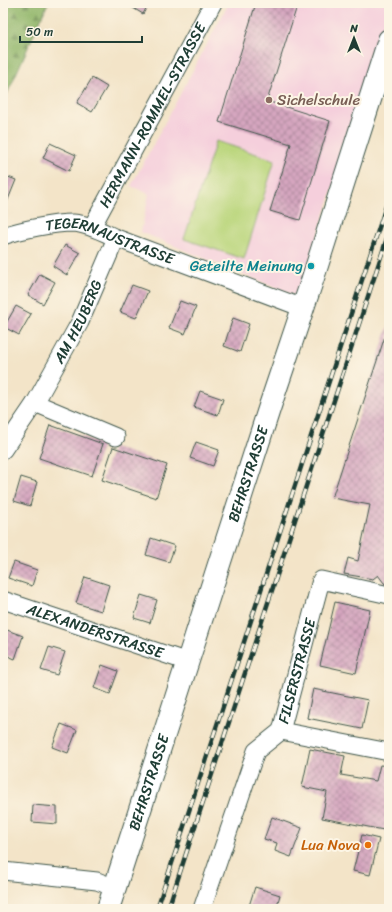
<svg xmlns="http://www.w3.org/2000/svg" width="392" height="912" viewBox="0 0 392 912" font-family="Sriracha,sans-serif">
<defs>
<pattern id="forest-firs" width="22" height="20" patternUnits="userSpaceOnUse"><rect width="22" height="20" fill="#93b76c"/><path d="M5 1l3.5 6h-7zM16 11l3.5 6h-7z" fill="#77965a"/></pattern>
<pattern id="building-cross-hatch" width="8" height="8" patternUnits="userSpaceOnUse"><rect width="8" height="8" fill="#d5a6bf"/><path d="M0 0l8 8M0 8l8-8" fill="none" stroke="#ac889c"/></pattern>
</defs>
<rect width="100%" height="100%" fill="#fcf5e5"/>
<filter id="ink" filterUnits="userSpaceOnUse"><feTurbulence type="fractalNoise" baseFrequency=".025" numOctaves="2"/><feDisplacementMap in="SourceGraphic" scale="8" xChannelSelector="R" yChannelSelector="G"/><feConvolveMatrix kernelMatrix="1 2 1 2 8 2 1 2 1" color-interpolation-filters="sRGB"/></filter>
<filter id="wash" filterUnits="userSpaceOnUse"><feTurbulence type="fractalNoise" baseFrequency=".012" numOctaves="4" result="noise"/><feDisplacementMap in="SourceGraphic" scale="16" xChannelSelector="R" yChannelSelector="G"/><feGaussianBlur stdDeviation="0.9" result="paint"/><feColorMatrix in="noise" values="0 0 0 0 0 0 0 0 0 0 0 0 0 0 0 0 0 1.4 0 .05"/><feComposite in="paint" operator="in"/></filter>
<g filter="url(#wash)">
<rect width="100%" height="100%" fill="#f3e4c8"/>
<path fill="#f5cfdc" d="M229 3H389V13L298 297 141 232 149 194 131 186Z"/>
<path fill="url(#forest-firs)" stroke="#597a50" d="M3 3H48L3 103Z"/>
<path fill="#bad67c" stroke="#6c8a58" d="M216 141 275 160 244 259 184 239Z"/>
<g id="blocks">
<path fill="url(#building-cross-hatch)" d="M129 3H149L143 14 128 5Z
M256 3H298L267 101 330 121 300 220 270 211 291 144 219 122Z
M92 78 107 87 92 112 77 103Z
M50 143 76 155 69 171 43 158Z
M3 175 16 180 5 207 3 206Z
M65 245 80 253 67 275 53 266Z
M40 274 55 282 43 304 28 295Z
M132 285 148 291 136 318 120 312Z
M180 301 196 307 185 334 169 328Z
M16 306 31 314 19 335 4 327Z
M233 318 249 324 240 352 224 346Z
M389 324V585L384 583 378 575 373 579 344 574 348 558 358 561 370 505 332 498Z
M200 391 223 399 218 415 194 407Z
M50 425 103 444 92 476 39 458Z
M196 442 219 450 213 466 190 458Z
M113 447 167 465 156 498 102 480Z
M21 477 37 482 30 506 14 501Z
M151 538 175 546 169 562 146 555Z
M14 562 37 570 32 586 8 578Z
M85 577 109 585 101 611 76 603Z
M141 595 157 600 150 623 134 618Z
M335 602 370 610 356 673 320 665Z
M7 630 23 636 15 659 3 654V641Z
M49 647 65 652 57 675 41 670Z
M102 665 118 671 110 694 94 688Z
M313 689 368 700 362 729 307 718Z
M61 724 77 730 68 753 52 747Z
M310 749 345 756 341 775 376 781 380 765 389 766V831L322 818 327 792 302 787Z
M33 805 57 807V824L32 822Z
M272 817 302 828 291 857 275 851 277 843 264 839Z
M362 835 379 839 370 875 353 871Z
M255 887 280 895 276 909H248Z"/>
</g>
</g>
<g filter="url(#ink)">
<use href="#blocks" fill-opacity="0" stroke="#3f564a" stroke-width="1"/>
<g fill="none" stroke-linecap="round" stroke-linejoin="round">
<g stroke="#3f564a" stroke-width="19">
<g id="street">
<path id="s1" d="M92 227 213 3"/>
<path id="s2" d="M3 236C20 230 54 223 73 223 88 224 103 232 116 238L303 308"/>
<path d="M35 403 116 437"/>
<path id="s3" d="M3 450 35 403 80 322 116 238"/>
<path id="s4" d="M3 600 188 662"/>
<path d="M281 731 389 752"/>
<path d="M3 871 97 881 115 888"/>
<path id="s5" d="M202 909 256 751 281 731 321 580 389 595"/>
</g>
</g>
<g stroke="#3f564a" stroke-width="24">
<g id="secondary">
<path id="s6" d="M108 909 270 406 312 281 389 40"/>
</g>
</g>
<use href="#street" stroke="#fff" stroke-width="17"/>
<use href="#secondary" stroke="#fff" stroke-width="22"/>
<g stroke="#1f3d34" stroke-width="4.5">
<path id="rail" d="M157 909 389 197
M168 909 389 232"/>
</g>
<use href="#rail" stroke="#fcf5e5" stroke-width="3" stroke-dasharray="9" stroke-linecap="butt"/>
</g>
</g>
<circle fill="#8d6e63" stroke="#fcf5e5" stroke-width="1.5" cx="269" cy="100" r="4"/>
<circle fill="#0f9aa8" stroke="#fcf5e5" stroke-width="1.5" cx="311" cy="266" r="4"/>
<circle fill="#e8710a" stroke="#fcf5e5" stroke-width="1.5" cx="368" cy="845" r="4"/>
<g text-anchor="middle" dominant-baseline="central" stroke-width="4" stroke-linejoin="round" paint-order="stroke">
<g font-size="15" fill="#785e54" stroke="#fcf5e5" text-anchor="start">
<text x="277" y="100">Sichelschule</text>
</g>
<g font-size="15" fill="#1f3d34" stroke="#fcf5e5">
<text stroke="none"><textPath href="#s1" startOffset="127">HERMANN-ROMMEL-STRASSE</textPath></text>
<text stroke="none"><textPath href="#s2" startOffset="111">TEGERNAUSTRASSE</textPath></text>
<text stroke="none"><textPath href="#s3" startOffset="149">AM HEUBERG</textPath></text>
<text stroke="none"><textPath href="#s6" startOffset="457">BEHRSTRASSE</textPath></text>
<text stroke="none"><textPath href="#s4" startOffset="97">ALEXANDERSTRASSE</textPath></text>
<text stroke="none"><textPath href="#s5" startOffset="261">FILSERSTRASSE</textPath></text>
<text stroke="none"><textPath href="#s6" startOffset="133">BEHRSTRASSE</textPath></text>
</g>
<g font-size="15" fill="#0d838f" stroke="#fcf5e5" text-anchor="end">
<text x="303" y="266">Geteilte Meinung</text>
</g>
<g font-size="15" fill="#c56008" stroke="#fcf5e5" text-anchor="end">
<text x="360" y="845">Lua Nova</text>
</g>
</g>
<rect width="392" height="912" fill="none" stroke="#fcf5e5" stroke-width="16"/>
<g transform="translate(354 38)" stroke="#fcf5e5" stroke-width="3" paint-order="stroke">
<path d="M0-3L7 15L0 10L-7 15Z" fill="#1f3d34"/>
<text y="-6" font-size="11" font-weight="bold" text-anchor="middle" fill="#1f3d34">N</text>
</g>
<path d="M20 36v6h122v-6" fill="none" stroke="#1f3d34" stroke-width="2"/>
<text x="26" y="36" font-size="12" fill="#1f3d34" stroke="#fcf5e5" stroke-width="3" paint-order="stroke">50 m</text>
</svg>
